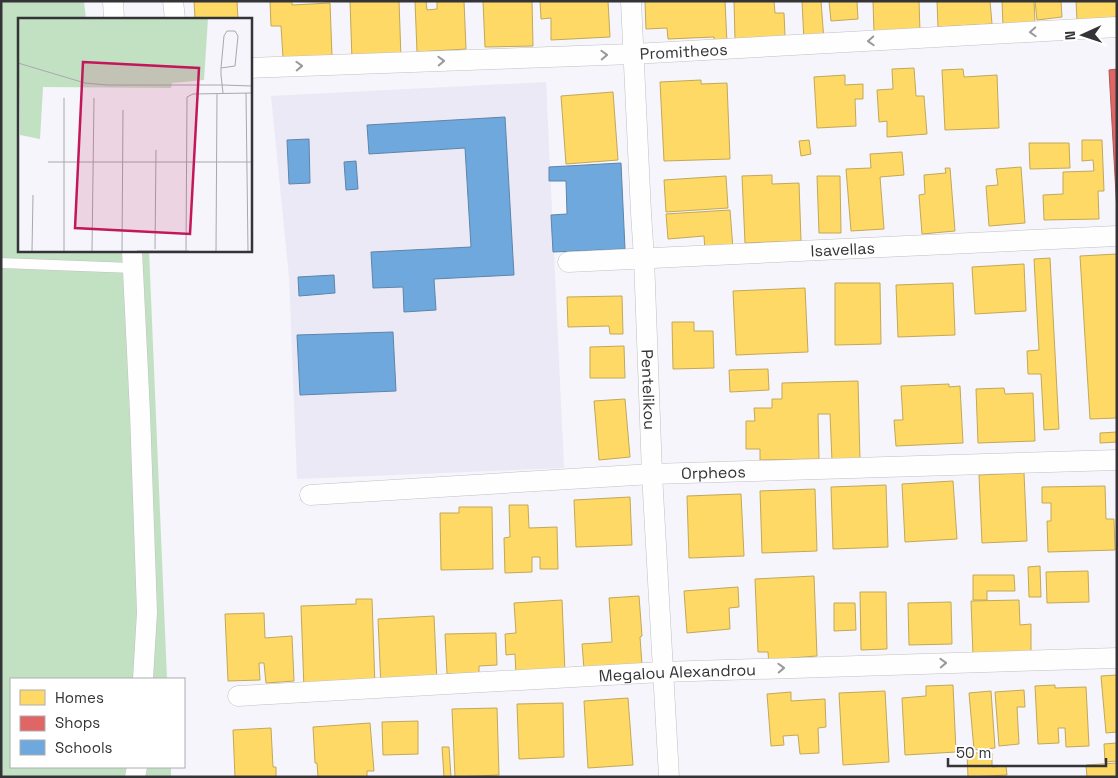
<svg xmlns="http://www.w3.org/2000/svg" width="1118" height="778" viewBox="0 0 1118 778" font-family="'Space Grotesk',sans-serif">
<rect width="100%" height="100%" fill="#f5f5fb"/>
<path fill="#eae9f5" d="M546 82 564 468 297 479 289 277 271 96Z"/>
<path fill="#c2e1c3" d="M1 1H84L86 19H19V250H149L167 679H11V767H171V777H1Z"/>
<path fill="#ffd966" stroke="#c2a858" d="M194 1H237L238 19H195Z
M270 1H292V5L330 3 332 56 283 58 281 26H271Z
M350 1H399L401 58 352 60Z
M415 1H426L427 10 437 9V1H464L466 49 417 52Z
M483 1H532L533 46 485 47Z
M540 1H608L610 37 551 40V18L541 19Z
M645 1H725L727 44H714V37L668 39 667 28 646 29Z
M734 1H774L775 13H784L785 36 735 39Z
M802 1H821L824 41 804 42Z
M829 1H857L858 19 831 21Z
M873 1H919L920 32 874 33Z
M937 1H990L992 24 938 27Z
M1002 1H1034L1035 24 1003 26Z
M1035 1H1061L1062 17 1037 20Z
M1076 1H1117V17L1077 20Z
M914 68 916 96H924L927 134 887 137V121L879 122 877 90 893 89 892 69Z
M963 69 964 77 997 75 999 128 945 130 942 70Z
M845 75V85L863 84V99H855L856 126 817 128 814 77Z
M701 80V84L727 83 730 159 664 161 660 82Z
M613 92 618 160 566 164 561 96Z
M809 140 811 154 801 156 799 141Z
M1082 140H1102L1104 191H1098L1099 219 1044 220 1043 195 1063 194V172L1094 171 1093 160 1082 161Z
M1029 143H1069L1070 168 1030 169Z
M902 152 904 175 880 177 884 229 851 231 846 169 871 168 870 154Z
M1021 167 1025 223 989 226 986 186 998 185 996 169Z
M945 168H950L955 231 922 234 919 195 925 194 924 175 946 173Z
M772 175V184L799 183 801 241 745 243 742 176Z
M726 176 728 208 666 212 664 180Z
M817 176H840L841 233H819Z
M730 210 733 249 705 251 704 236 668 239 666 214Z
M1117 254V418L1090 419 1080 256Z
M1050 258 1059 429 1044 430 1041 374H1028L1027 351 1039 350 1034 259Z
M1024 264 1026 311 975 314 972 267Z
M835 283H880L881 344 835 345Z
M953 283 955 335 898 337 896 285Z
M805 288 808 352 736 355 733 291Z
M622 296 623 334H610L609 326 568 327 567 297Z
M672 322H694V331H713L714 368 673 369Z
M624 346 625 378H590V347Z
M768 369 769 390 730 392 729 370Z
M858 381 860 460 832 461 830 414H818L819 459 760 460V449H746V421H755L754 408H772V399H782V383Z
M949 384V387L960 386 963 443 896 446 894 420H903L901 386Z
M1004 388 1005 394 1033 393 1035 441 978 443 976 389Z
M625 399 630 457 599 460 594 401Z
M1117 432V442L1100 443V433Z
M1024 473 1027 541 982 543 979 475Z
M953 481 957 539 905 542 902 484Z
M886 485 888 547 833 549 831 487Z
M1105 486 1106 519H1114L1115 550 1048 552 1047 521H1051V503H1042V487Z
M815 489 817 551 762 553 760 491Z
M741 494 744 556 689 558 687 496Z
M630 497 632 545 576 547 574 500Z
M509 505H528L529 528 557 527 558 569H540V557H532V572L505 573 504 538 510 537Z
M459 507H492L493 569 441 570 440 513H459Z
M1040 566 1041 597H1029L1028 567Z
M1088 571 1089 602 1047 603 1046 572Z
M973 575H1014L1015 591H987V600H973Z
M814 576 817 656 791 658 792 665 769 666 768 652H758L755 579Z
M738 587 739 607 729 608 730 629 687 633 684 591Z
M860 592H886L887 649 861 650Z
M639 596 642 636 640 637 642 665 584 669 582 644 612 642 609 598Z
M356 599H372L375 687 304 690 301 606 356 604Z
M562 600 565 673 516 675 515 654 506 655 505 634 516 633 514 603Z
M1019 600 1020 625 1031 624V654L973 655 971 601Z
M951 602 952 644 909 645 908 603Z
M834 603H855L856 630 834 631Z
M264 613 265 638 292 636 294 681 266 683 264 663H259L260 680 228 681 225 614Z
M434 616 437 683 381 687 378 619Z
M496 633 497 665 479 666V673L447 674 445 634Z
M1117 675V732L1106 733 1101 676Z
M953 685 956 752 905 755 902 698 926 696V686Z
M1055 685V688L1086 687 1089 746 1066 747 1065 728H1058L1059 743 1038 744 1035 686Z
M1024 690 1025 707H1017L1019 744 999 746 995 692Z
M885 691 889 762 843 765 839 693Z
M991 691 995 748 974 750 969 693Z
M791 692V701L825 699 826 727 818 728 819 753 800 754 798 735 783 736 784 745 771 746 767 694Z
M628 698 633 765 588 768 584 701Z
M563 703 564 757 519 759 517 704Z
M497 708 499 775 455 777 452 709Z
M418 721V754L383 755 382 722Z
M370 723 374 771H367V777H318L317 763H315L313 727Z
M271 728 273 767H276V777H235L233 730Z
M1117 743V761L1105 762 1104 744Z
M442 747H449L451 777H444Z
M967 753H992V767L1006 766 1007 775 968 777Z
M1117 763V777H1087L1086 765Z"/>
<path fill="#e06666" stroke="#ac5758" d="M1117 69V212L1109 70Z"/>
<path fill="#6fa8dc" stroke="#5d85ab" d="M505 117 514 275 434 279 436 310 404 312 403 287 373 288 371 252 471 247 465 148 369 154 367 125Z
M309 139 310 183 289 184 287 140Z
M356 161 358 189 346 190 344 162Z
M621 163 625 249 553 252 551 215 567 214 566 181H549V167Z
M334 275 335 293 299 296 298 277Z
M393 332 396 391 300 395 297 335Z"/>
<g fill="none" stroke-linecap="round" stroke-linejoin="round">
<g stroke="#c0c0c4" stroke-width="11">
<path id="service" d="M1 263 133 268"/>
</g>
<g stroke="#c0c0c4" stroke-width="21">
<g id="minor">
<path d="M113 1 114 19"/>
<path d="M173 1 175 19"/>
<path id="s1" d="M631 1 641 213 644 258 652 474 669 777"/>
<path id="s2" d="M250 68 633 54 1117 27"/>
<path d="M132 250 140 413 147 612 143 679"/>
<path id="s3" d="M568 262 1117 236"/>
<path id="s4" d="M310 495 652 474 1117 460"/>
<path id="s5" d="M238 696 662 672 1117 658"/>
<path d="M135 777 137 767"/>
</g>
</g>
<use href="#service" stroke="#fefefe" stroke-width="10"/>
<use href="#minor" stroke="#fefefe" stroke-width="20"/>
</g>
<defs><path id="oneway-chevron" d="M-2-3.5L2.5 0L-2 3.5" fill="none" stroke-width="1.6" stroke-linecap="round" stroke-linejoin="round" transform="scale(1.25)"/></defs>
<g stroke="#99999b">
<use href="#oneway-chevron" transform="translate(1033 32) rotate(177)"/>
<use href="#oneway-chevron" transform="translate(871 41) rotate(177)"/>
<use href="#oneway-chevron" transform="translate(604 55) rotate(-2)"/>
<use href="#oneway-chevron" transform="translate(441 61) rotate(-2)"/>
<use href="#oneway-chevron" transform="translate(299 66) rotate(-2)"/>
<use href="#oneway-chevron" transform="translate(943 663) rotate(-2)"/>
<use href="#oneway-chevron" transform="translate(781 668) rotate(-2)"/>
</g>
<g text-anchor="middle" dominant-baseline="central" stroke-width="5" stroke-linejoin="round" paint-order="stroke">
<g font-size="16" fill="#343438" stroke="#fff">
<text stroke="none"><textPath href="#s2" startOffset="434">Promitheos</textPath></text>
<text stroke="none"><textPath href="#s3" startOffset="275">Isavellas</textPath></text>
<text stroke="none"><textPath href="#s1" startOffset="389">Pentelikou</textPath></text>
<text stroke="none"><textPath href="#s4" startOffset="404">Orpheos</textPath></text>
<text stroke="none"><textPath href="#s5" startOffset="440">Megalou Alexandrou</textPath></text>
</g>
</g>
<g transform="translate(18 18)">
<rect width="234" height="234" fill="#f5f5fb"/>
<path d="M0 0H190L186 62 154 65 153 70 25 69 22 121 2 117Z" fill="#c2e1c3"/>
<path fill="none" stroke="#a8a8ad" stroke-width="1" d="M0 45 67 65 89 67H205M203 50 217 48 220 18 217 13H209L206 18 203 50V57L205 75M205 67 234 68M228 75 230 233M46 80V233M30 144H234M137 231 138 132M14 233 15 177M74 233 76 80M104 233 105 92M119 233H171M168 233 169 79 175 76 234 75M198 233 199 76"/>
<path fill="#c2185b" fill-opacity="0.15" stroke="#c2185b" stroke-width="2.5" d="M65 44 181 50 172 216 57 210Z"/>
<rect width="234" height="234" fill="none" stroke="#343438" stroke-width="2.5"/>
</g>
<rect width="1118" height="778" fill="none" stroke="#343438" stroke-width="5"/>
<rect x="10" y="678" width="175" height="90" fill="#ffffff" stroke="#aeaeaf"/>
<rect x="20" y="690" width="25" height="15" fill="#ffd966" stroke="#aeaeaf"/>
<text x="55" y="703" font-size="15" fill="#343438">Homes</text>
<rect x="20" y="716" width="25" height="15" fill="#e06666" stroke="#aeaeaf"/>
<text x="55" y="728" font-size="15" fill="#343438">Shops</text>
<rect x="20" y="740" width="25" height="15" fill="#6fa8dc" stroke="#aeaeaf"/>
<text x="55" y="753" font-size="15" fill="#343438">Schools</text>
<g transform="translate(1083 35) rotate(267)" stroke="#ffffff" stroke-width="4" paint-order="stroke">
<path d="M0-4L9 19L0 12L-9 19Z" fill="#343438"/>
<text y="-8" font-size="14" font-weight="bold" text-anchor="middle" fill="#343438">N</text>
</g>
<path d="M948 758v8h158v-8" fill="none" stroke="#343438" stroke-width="2.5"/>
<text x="956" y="758" font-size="15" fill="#343438" stroke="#ffffff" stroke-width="4" paint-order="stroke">50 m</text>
</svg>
